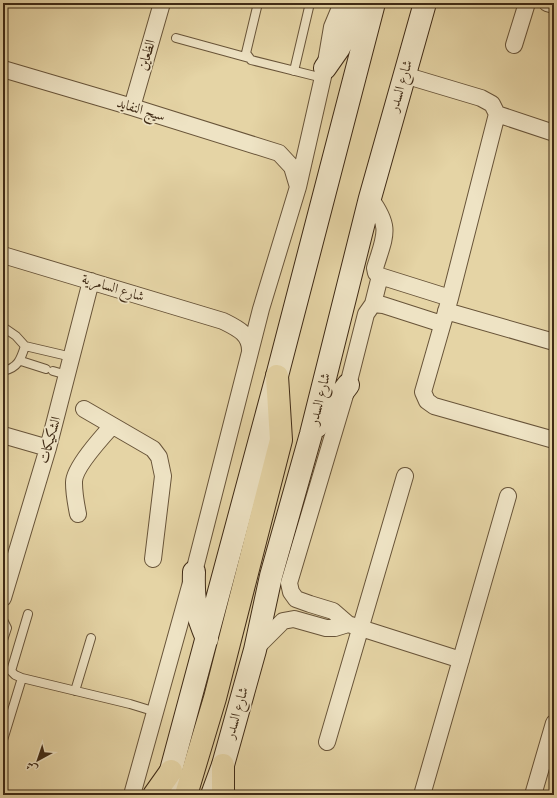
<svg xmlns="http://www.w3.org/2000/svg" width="557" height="798" viewBox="0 0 557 798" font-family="'IM FELL DW Pica',Amiri,serif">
<rect width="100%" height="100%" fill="#e5d4a5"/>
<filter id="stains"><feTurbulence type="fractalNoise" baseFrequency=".005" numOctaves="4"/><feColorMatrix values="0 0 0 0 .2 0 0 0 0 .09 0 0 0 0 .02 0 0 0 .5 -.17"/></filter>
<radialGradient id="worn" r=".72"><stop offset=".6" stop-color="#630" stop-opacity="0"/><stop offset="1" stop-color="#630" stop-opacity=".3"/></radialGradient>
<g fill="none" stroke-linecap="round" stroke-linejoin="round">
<g stroke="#685439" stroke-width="10">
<path id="lane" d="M258 3 246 53 251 60 323 78
M176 38 249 58
M294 71 310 3
M3 327 16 336 25 346 72 357
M21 361 46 369
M3 371C18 368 21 359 25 346
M53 371 67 375
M3 620 7 628 3 640
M22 678 15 675 11 671 28 614
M75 691 91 638
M3 740 22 678 130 704 156 712"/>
</g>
<g stroke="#685439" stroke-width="18">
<path id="street" d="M547 3 554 5
M514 45 527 3
M3 69 132 107 279 153 292 167 298 187
M404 75 481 98 492 104 497 114 450 298 423 392 427 401 434 406 554 440
M132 107 162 3
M497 114 554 133
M370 198C392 228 385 235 375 268L376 273 380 276 450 298
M3 255 223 321C237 328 251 334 250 352
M373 304 380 276
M446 311 554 342
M442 324 383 305 373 304 366 314 348 385 289 583 291 592 296 599 310 604 333 611 348 624 461 660
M84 409 153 449 159 457 163 476 153 559
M3 435 48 448
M78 514C76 504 74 493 74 483 73 469 102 437 112 426
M3 598 48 448 91 281
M255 649 283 621 294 619 326 628H335L348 624
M327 742 405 476
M132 795 194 572 261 309 298 187 325 68 332 27 342 3
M422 795 508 496
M533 795 554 723"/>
</g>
<g stroke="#3f2a15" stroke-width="24">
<path id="secondary" d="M325 68 339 48 361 3
M317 426 348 385
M194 572C193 601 196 613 207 639
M166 789 277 376 374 3
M212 795 223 765 255 650 271 576 311 434 370 198 425 3"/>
</g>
<g stroke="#3f2a15" stroke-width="24">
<path id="primary" d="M223 765V795
M154 795 171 771
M186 795 215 698 281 440 277 376"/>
</g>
<use href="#lane" stroke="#eee3c4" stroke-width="8"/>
<use href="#street" stroke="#eee3c4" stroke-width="16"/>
<use href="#secondary" stroke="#eee3c4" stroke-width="22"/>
<use href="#primary" stroke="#e5d4a5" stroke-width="22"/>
</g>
<g text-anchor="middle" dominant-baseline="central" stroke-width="3.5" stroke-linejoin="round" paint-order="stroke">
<g font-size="14" fill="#3f2a15" stroke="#eee3c4">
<text transform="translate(147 55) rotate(-74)">الظعاين</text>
<text transform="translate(401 86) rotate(-74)">شارع السدر</text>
<text transform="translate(141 110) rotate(17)">سيج النفايد</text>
<text transform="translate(113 288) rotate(17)">شارع السامرية</text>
<text transform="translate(320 399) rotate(-76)">شارع السدر</text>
<text transform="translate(50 440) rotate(-74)">الشكيكات</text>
<text transform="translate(237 713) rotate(-74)">شارع السدر</text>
</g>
</g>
<rect width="557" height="798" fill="none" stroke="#e5d4a5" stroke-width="16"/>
<rect x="4" y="4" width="549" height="790" fill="none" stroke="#3f2a15" stroke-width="2"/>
<rect x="8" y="8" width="541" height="782" fill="none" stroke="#3f2a15"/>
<g transform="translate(38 760) rotate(220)" stroke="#eee3c4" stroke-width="3" paint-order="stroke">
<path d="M0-3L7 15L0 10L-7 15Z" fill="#3f2a15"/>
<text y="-6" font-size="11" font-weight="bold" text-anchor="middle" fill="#3f2a15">ش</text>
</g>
<rect width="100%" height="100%" filter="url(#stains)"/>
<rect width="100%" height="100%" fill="url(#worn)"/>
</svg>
